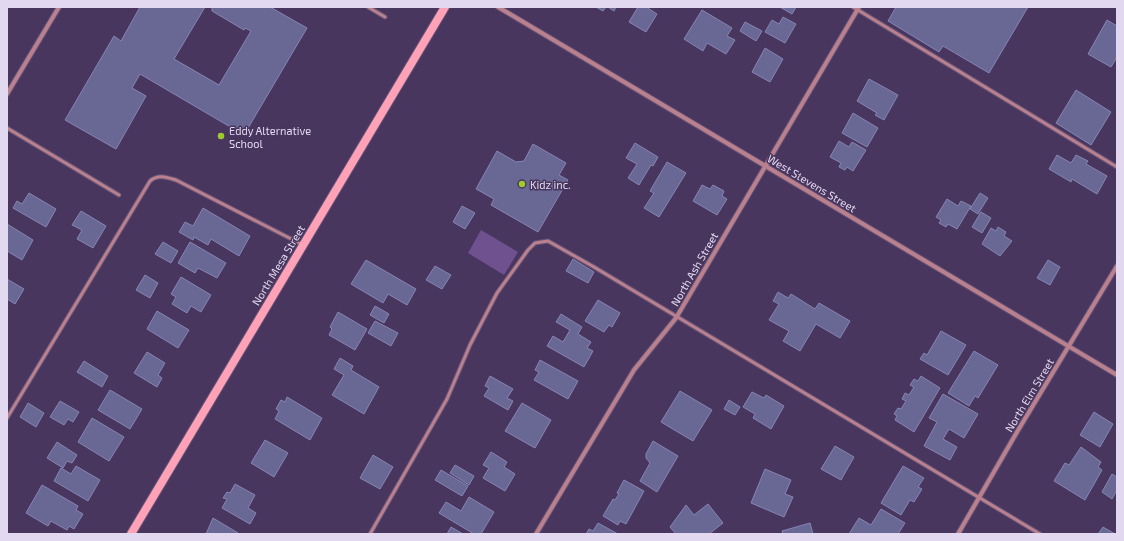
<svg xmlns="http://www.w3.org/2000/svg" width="1124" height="541" viewBox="0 0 1124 541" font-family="'Exo 2',sans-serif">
<rect width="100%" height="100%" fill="#49365e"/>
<path fill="#6f5190" d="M481 230 518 252 504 275 468 253Z"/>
<path fill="#696895" stroke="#8685b4" d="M140 7H205L174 59 219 85 251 31 245 28 244 30 212 11V7H270L307 28 244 135 140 74 132 88 146 96 116 149 65 120 114 36 121 41Z
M596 7H606L603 11Z
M608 7H616L614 11Z
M638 7H646L657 14 646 32 629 22Z
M780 7H796L792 14Z
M896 7H1028L989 73 943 46 939 52 888 21Z
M702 10 732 28 727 36 735 40 726 54 707 43 703 51 684 39Z
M783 17 796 24 785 43 765 32 772 20 779 24Z
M1107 20 1117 26V57L1111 67 1088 54Z
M745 22 762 31 756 41 740 31Z
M765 48 783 59 770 82 752 72Z
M869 79 898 95 884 120 875 115 877 113 857 101Z
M1076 90 1111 112 1091 145 1056 123Z
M853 113 878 128 867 147 842 133Z
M839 141 849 147 852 142 866 150 853 171 847 167 845 170 839 167 841 163 830 157Z
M635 143 658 157 653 166 651 165 639 185 628 178 637 164 626 158Z
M533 144 566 163 559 175 568 180 538 232 491 205 494 199 476 189 497 151 516 162 524 161Z
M1057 155 1071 163 1076 155 1088 161 1086 164 1107 176 1097 194 1072 179 1071 182 1049 169Z
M667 162 686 173 659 217 644 208 654 193 650 191Z
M702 185 710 189 713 185 724 191 722 196 727 199 717 215 693 201Z
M29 193 56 209 46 227 13 208 17 201 22 204Z
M980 193 988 198 978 214 970 209Z
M947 199 958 206 961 201 971 206 957 229 948 224 946 227 939 223 941 220 936 217Z
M462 206 475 213 465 229 453 222Z
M203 208 250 236 239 256 211 239 208 245 194 237 193 240 179 232 185 222 193 226Z
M81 211 106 226 93 248 77 239 82 230 72 225Z
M981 212 991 218 982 233 972 227Z
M7 224 33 240 22 260 7 251Z
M998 227 1006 232 1004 236 1012 241 1000 256 982 244 991 228 996 231Z
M163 242 178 251 171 263 155 254Z
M190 242 226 263 217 278 198 268 195 273 178 263Z
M573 259 594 272 588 283 566 271Z
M366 260 416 289 407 305 388 294 383 303 351 284Z
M1048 260 1060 267 1050 285 1037 278Z
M435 266 451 275 442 289 426 280Z
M145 275 158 283 150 298 136 290Z
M181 277 211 295 201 312 191 306 187 313 172 304 176 297 171 294Z
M7 279 24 289 15 304 7 299Z
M778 292 788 298 791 294 815 309 819 303 850 321 840 338 816 324 800 351 783 341 789 331 769 320 779 304 773 301Z
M598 300 620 313 612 327 609 325 604 332 585 321Z
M375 306 389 314 384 323 370 315Z
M157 311 189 330 178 348 147 329Z
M338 312 367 329 355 350 329 335 332 329 330 327Z
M561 314 582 327 578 334 591 342 587 348 593 351 584 367 547 346 553 336 563 342 570 330 556 322Z
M375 321 398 333 391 346 368 333Z
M941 331 966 345 948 375 920 359 924 353 927 355Z
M974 351 998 365 978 398 975 396 969 406 948 393Z
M147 352 165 363 158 375 162 378 157 387 134 373Z
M340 358 353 366 351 370 379 387 364 414 332 395 344 375 334 369Z
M540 360 578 381 568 399 534 380 539 372 535 370Z
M84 361 108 376 102 387 77 372Z
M490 376 513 389 507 398 513 401 508 410 484 396 489 388 485 386Z
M921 376 940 388 914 432 895 420 897 416 894 414 898 408 901 409 906 401 902 399 905 393 909 395 914 387 910 385 914 379 918 381Z
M110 390 142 409 130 429 98 410Z
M680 391 712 410 693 441 661 422Z
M752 392 764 398 766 395 784 406 771 429 753 418 755 414 743 407Z
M943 394 978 414 964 438 949 429 943 439 957 447 950 460 924 446 937 422 929 418Z
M287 397 322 418 310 440 275 419 279 411 276 409 281 400 285 402Z
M729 400 740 407 735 415 724 409Z
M60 401 79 412 73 422 68 419 64 425 50 417Z
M28 403 44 413 36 427 20 417Z
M522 403 551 420 535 448 505 431Z
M1094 412 1113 424 1100 447 1080 435Z
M92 418 124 437 109 461 78 442Z
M265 440 288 453 274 477 251 463Z
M653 441 678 456 657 492 640 481 650 463 646 458V454Z
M57 442 77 455 72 463 67 461 63 468 47 458Z
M835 446 854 457 841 480 821 469Z
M1081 447 1101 462 1098 467 1102 470 1085 500 1054 481 1065 463 1069 465Z
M491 452 507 462 504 467 515 474 505 491 483 478 489 468 483 465Z
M373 455 393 467 380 489 360 478Z
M455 465 474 476 469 485 450 473Z
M76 466 100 480 88 501 54 481 61 468 71 474Z
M903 466 924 478 918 487 922 489 914 502 910 500 901 515 881 503Z
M765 469 791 480 785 494 793 497 784 517 751 503Z
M441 470 468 486 462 496 435 480Z
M1112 474 1117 477V490L1112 499 1102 492Z
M624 480 644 491 626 524 620 521 618 525 603 516 613 499 615 500 619 494 617 493Z
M235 484 255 495 248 508 256 513 250 524 222 508 227 499 223 498 227 492 230 493Z
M42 485 78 506 76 510 83 514 74 529 69 526 67 530 51 521 48 526 26 513Z
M469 497 494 512 481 534H474L439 513 446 502 461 511Z
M708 504 723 523 709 534H676L670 527 686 505 694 515Z
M881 509 905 523 898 534H849L859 518 871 525Z
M213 518 238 533 237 534H206Z
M598 523 618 534H586L589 529 593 531Z
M810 523 813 534H783L782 531Z
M451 527 463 534H447Z
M1103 527 1115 534H1098Z"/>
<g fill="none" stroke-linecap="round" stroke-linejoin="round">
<g stroke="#655378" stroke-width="5">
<path id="lane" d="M368 7 385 17
M853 7 1117 167
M7 128 119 195
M7 418 150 181C158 174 166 177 176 180L303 245
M370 534 447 399 470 345 497 293 528 250 535 243 548 241 594 267 1040 534"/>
</g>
<g stroke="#655378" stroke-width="6">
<path id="street" d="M498 7 1117 375
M7 94 59 7
M536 534 634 370 676 318 859 7
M958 534 1017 432 1117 266"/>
</g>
<g stroke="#655378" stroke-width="10">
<path id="secondary" d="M131 534 445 7"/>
</g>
<use href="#lane" stroke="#bb808d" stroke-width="3"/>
<use href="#street" stroke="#bb808d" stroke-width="4"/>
<use href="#secondary" stroke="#ffa2b7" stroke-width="8"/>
</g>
<g fill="#9eca2f" stroke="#49365e" stroke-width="1.5">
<circle cx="221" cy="136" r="4"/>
<circle cx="522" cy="184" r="4"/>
</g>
<g text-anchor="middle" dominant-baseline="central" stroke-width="3" stroke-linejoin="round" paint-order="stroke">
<g font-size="11" fill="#e2d8f0" stroke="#49365e" text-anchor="start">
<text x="229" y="130">Eddy Alternative<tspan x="229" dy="13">School</tspan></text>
<text x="530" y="184">Kidz inc.</text>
</g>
<g font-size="11" fill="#e2d8f0" stroke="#49365e">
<text transform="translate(812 183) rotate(31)">West Stevens Street</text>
<text transform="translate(278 265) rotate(-59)">North Mesa Street</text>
<text transform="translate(694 269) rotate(-60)">North Ash Street</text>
<text transform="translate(1029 395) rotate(-59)">North Elm Street</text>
</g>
</g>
<rect width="1124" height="541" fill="none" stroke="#e2d8f0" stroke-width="16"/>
</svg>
